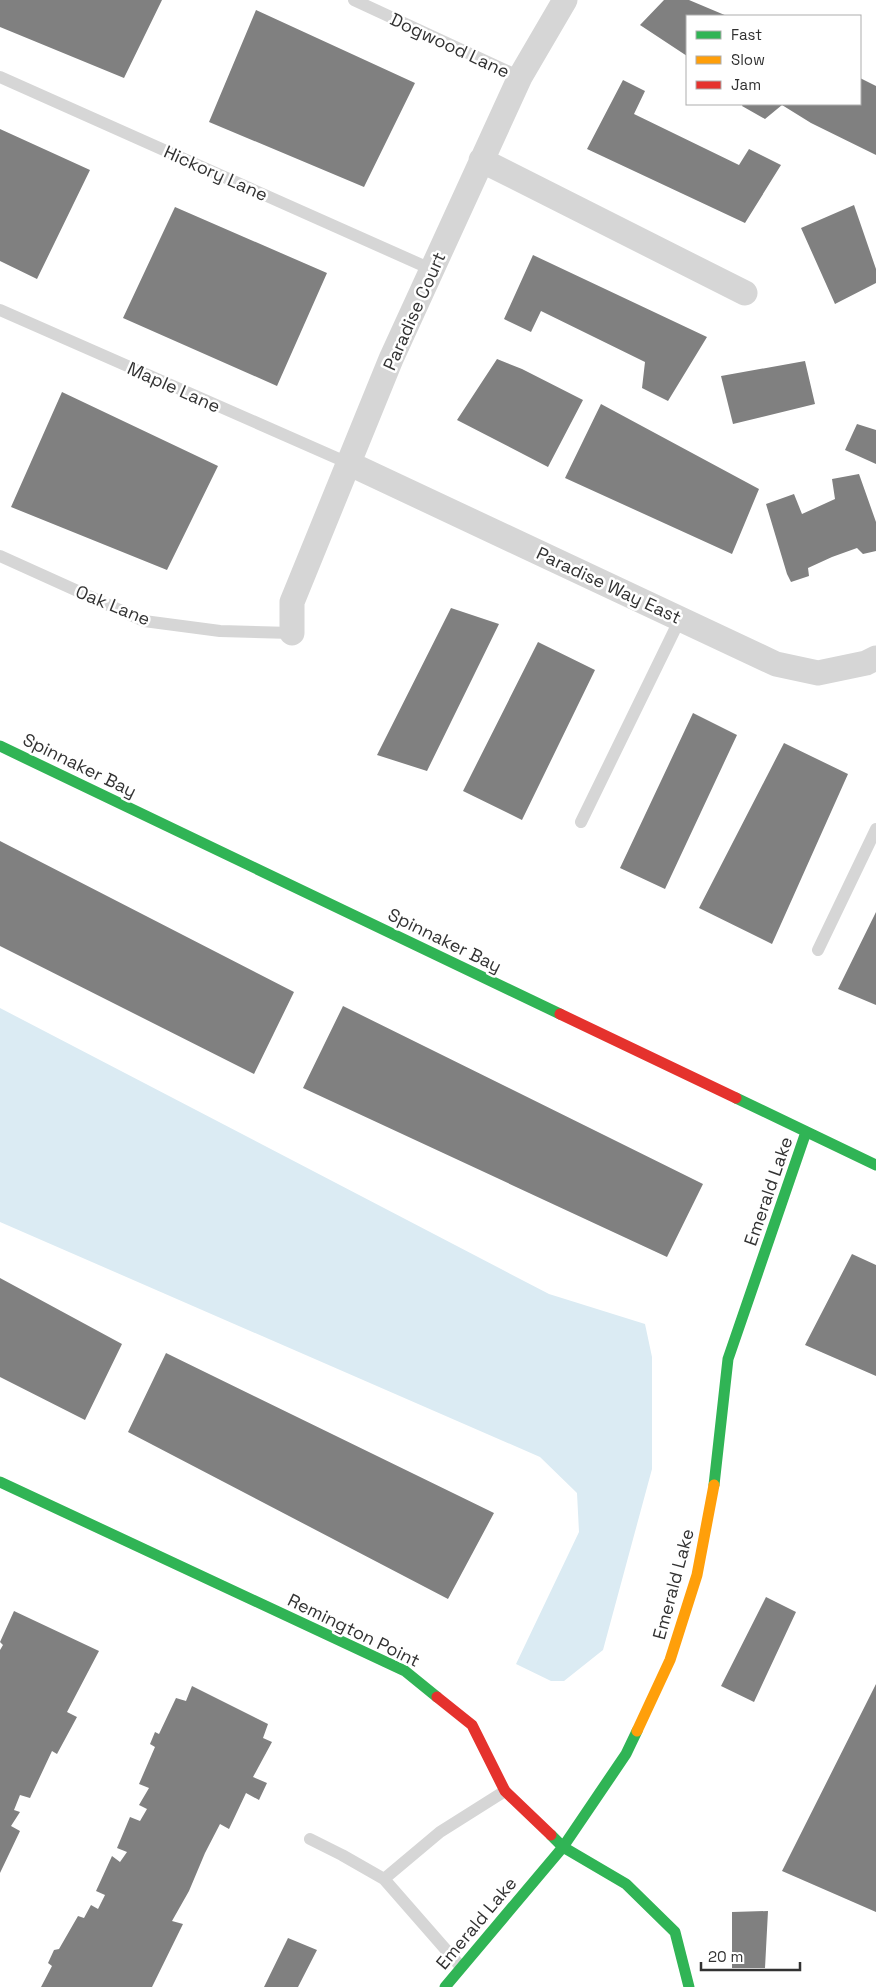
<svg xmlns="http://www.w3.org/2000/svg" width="876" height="1987" viewBox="0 0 876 1987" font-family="'Space Grotesk',sans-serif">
<rect width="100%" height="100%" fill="#fff"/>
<path fill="#dbebf3" d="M0 1008 549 1294 645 1324 652 1357V1469L603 1650 564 1681H551L516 1664 579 1532 577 1493 540 1457 0 1222Z"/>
<path fill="#808080" d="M0 0H162L124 78 0 27Z
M664 0H689L727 16H687V56L640 25Z
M256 10 415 83 364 187 209 122Z
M860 78 876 86V155L811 123 782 105 765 119 742 106 743 104H860Z
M623 80 645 91 634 114 739 165 749 149 781 165 745 223 587 149Z
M0 129 90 170 37 279 0 261Z
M854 205 876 269V283L835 304 801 228Z
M175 207 327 273 277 386 123 318Z
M533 255 707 337 668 401 642 388 645 362 541 311 531 332 504 319Z
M497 359 522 369 583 400 548 467 457 420Z
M805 361 815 404 733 424 721 376Z
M62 392 218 466 167 570 11 507Z
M601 404 759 489 732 554 565 478Z
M857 424 876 430V464L845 450Z
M859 474 876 522V551L863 554 857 548 832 557 808 568 809 576 791 582 787 574 766 504 794 494 802 514 835 499 832 479Z
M451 608 499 624 427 771 377 755Z
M538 642 595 670 522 820 463 791Z
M693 713 737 735 665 889 620 868Z
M784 743 848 774 772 944 699 908Z
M0 841 294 992 254 1074 0 946Z
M876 912V1005L838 989Z
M343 1006 703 1184 667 1257 303 1088Z
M852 1254 876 1265V1376L805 1345Z
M0 1278 122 1344 85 1420 0 1377Z
M166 1353 494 1513 448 1599 128 1432Z
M766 1597 796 1612 754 1702 721 1686Z
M14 1611 99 1651 67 1712 77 1717 57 1754 52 1751 30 1798 20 1795 14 1810 20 1812 11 1826 20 1831 0 1873V1650L3 1645 0 1642Z
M876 1684V1912L782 1871Z
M192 1686 268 1724 263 1738 272 1742 253 1777 267 1783 259 1800 246 1793 229 1829 220 1824 205 1853 189 1891 172 1921 183 1924 152 1987H41L52 1966 48 1963 54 1950 59 1949 78 1916 84 1918 91 1905 98 1909 105 1895 96 1891 112 1856 120 1862 127 1852 117 1848 130 1817 140 1821 147 1809 139 1805 149 1788 139 1784 155 1747 150 1744 155 1732 159 1734 176 1698 186 1701Z
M768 1911 765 1968H732V1912Z
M288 1938 317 1950 298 1987H264Z"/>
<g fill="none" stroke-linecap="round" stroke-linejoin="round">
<path stroke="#d6d6d6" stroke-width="12" d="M354 0 520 77
M0 77 433 270
M0 310 348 463
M0 556 144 621 220 631 292 633
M581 822 680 619
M818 950 876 829
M310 1839 342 1855 384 1879 461 1967
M384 1879 440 1832 505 1791"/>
<path stroke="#d6d6d6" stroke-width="25" d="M481 160 745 293
M348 463 776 664 818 673 866 663 876 658
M292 633V602L391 359 520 77 565 0"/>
<path stroke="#30b455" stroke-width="11" d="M0 746 560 1014
M736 1098 876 1165
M0 1482 405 1671 437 1697
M714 1485 728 1359 806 1132
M551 1835 563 1847 626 1884 675 1932 689 1987
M445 1987 563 1847 626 1754 637 1731"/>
<path stroke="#ff9f0a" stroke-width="11" d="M637 1731 670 1660 697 1575 714 1485"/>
<path stroke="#e5322d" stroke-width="11" d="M560 1014 736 1098
M437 1697 472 1725 505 1791 551 1835"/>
</g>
<g text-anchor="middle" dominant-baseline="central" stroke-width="5" stroke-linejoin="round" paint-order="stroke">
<g font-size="18" fill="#323232" stroke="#fff">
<text transform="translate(450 45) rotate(25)">Dogwood Lane</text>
<text transform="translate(216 173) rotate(24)">Hickory Lane</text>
<text transform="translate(414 311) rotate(-66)">Paradise Court</text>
<text transform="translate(174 387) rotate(24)">Maple Lane</text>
<text transform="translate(609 585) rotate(25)">Paradise Way East</text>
<text transform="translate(113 605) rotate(22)">Oak Lane</text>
<text transform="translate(80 765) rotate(26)">Spinnaker Bay</text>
<text transform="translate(445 940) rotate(26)">Spinnaker Bay</text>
<text transform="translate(768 1191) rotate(-71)">Emerald Lake</text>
<text transform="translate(673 1584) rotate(-75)">Emerald Lake</text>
<text transform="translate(354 1630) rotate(26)">Remington Point</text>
<text transform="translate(476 1923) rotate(-50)">Emerald Lake</text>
</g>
</g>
<rect x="686" y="15" width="175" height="90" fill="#ffffff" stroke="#adadad"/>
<rect x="696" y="31" width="25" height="8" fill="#30b455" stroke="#adadad"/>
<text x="731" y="40" font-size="15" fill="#323232">Fast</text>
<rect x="696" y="56" width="25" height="8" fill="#ff9f0a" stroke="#adadad"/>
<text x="731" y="65" font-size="15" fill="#323232">Slow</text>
<rect x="696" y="81" width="25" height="8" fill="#e5322d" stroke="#adadad"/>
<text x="731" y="90" font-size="15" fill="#323232">Jam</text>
<path d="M701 1962v8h99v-8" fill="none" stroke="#323232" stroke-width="2.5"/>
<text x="708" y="1962" font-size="15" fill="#323232" stroke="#ffffff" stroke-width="4" paint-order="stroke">20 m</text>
</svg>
